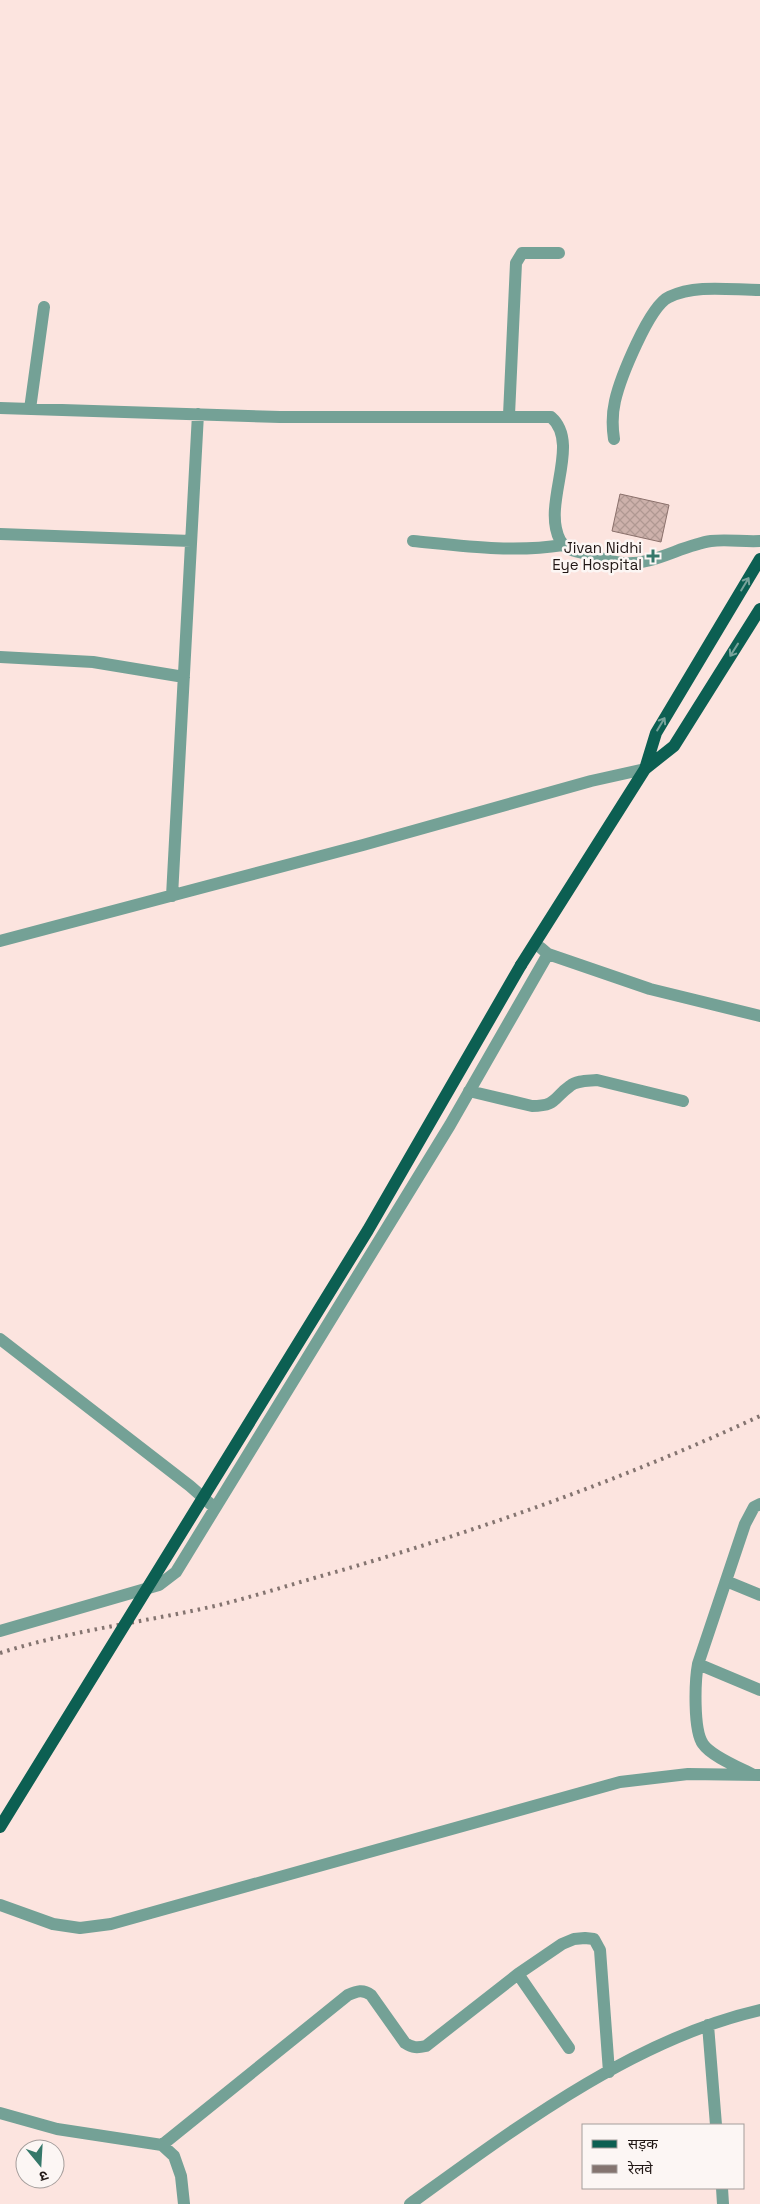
<svg xmlns="http://www.w3.org/2000/svg" width="760" height="2204" viewBox="0 0 760 2204" font-family="'Space Grotesk','Noto Sans Devanagari',sans-serif">
<defs>
<pattern id="building-cross-hatch" width="8" height="8" patternUnits="userSpaceOnUse" patternTransform="scale(1.25)"><rect width="8" height="8" fill="#cdb1ab"/><path d="M0 0l8 8M0 8l8-8" fill="none" stroke="#b09892"/></pattern>
</defs>
<rect width="100%" height="100%" fill="#fce4df"/>
<path fill="url(#building-cross-hatch)" stroke="#8a706b" d="M620 494 669 505 661 542 612 531Z"/>
<g fill="none" stroke-linecap="round" stroke-linejoin="round">
<path stroke="#74a196" stroke-width="12" d="M0 408 280 417H551C582 444 541 504 560 540 565 550 576 551 586 554 598 557 611 562 623 563 652 566 682 545 711 541 727 539 744 542 760 541
M30 409 44 307
M509 415 516 263 522 253H559
M614 439C612 426 612 414 615 401 620 379 649 306 669 297 696 284 731 290 760 290
M0 534 191 541
M413 541C463 546 513 553 563 545
M0 657 93 662 184 677
M172 896 198 414
M0 941 363 845 591 781 645 769
M541 948 548 954 650 989 760 1016
M469 1091 532 1106C557 1106 553 1098 570 1086 577 1080 589 1081 597 1080L683 1101
M0 1339 190 1486 215 1508
M726 1581 760 1595
M0 1631 159 1585 176 1572 450 1125 548 954
M698 1664 760 1690
M752 1774C738 1767 711 1756 703 1744 693 1730 695 1680 698 1664L745 1524 754 1507 760 1504
M0 1905 53 1924 80 1928 111 1924 620 1782 688 1774 760 1775
M518 1974 569 2048
M708 2025 716 2125
M0 2113 57 2129 162 2145 174 2156 181 2176 184 2204
M162 2145 348 1995C357 1991 363 1989 371 1995L405 2043C413 2048 417 2048 426 2046L518 1974 562 1944 574 1939 585 1938 594 1939 600 1950 609 2072
M722 2188 723 2204
M410 2204C514 2129 633 2039 760 2010"/>
<path stroke="#0c5f52" stroke-width="12" d="M645 769 674 746 760 609
M521 965 645 769 656 733 760 559"/>
<path stroke="#847470" stroke-width="4" stroke-dasharray="2.5 5" stroke-linecap="butt" d="M0 1653C72 1630 146 1622 219 1605 259 1595 299 1582 339 1571 483 1529 624 1479 760 1416"/>
<path stroke="#0c5f52" stroke-width="12" d="M0 1827 368 1230 521 965"/>
</g>
<defs><path id="oneway-shaft" d="M-6 0H5M1.5-3L5.5 0L1.5 3" fill="none" stroke-width="1.6" stroke-linecap="round" stroke-linejoin="round" transform="scale(1.25)"/></defs>
<g stroke="#78a39b">
<use href="#oneway-shaft" transform="translate(745 584) rotate(-59)"/>
<use href="#oneway-shaft" transform="translate(734 650) rotate(122)"/>
<use href="#oneway-shaft" transform="translate(661 724) rotate(-59)"/>
</g>
<path fill="#35786a" stroke="#fcf6f4" stroke-width="2" d="M650.5 548.5h5v5h5v5h-5v5h-5v-5h-5v-5h5z"/>
<g text-anchor="middle" dominant-baseline="central" stroke-width="5" stroke-linejoin="round" paint-order="stroke">
<g font-size="15" fill="#211715" stroke="#fcf6f4" text-anchor="end">
<text x="642" y="547">Jivan Nidhi<tspan x="642" dy="17">Eye Hospital</tspan></text>
</g>
</g>
<rect x="582" y="2124" width="162" height="65" fill="#fcf6f4" stroke="#a49d9b"/>
<rect x="592" y="2140" width="25" height="8" fill="#0c5f52" stroke="#a49d9b"/>
<text x="628" y="2149" font-size="15" fill="#211715">सड़क</text>
<rect x="592" y="2165" width="25" height="8" fill="#847470" stroke="#a49d9b"/>
<text x="628" y="2174" font-size="15" fill="#211715">रेलवे</text>
<g transform="translate(40 2164) rotate(162)"><circle r="24" fill="#fcf6f4" stroke="#a49d9b"/>
<path d="M0-4L9 19L0 12L-9 19Z" fill="#35786a"/>
<text y="-8" font-size="14" font-weight="bold" text-anchor="middle" fill="#211715">उ</text>
</g>
</svg>
